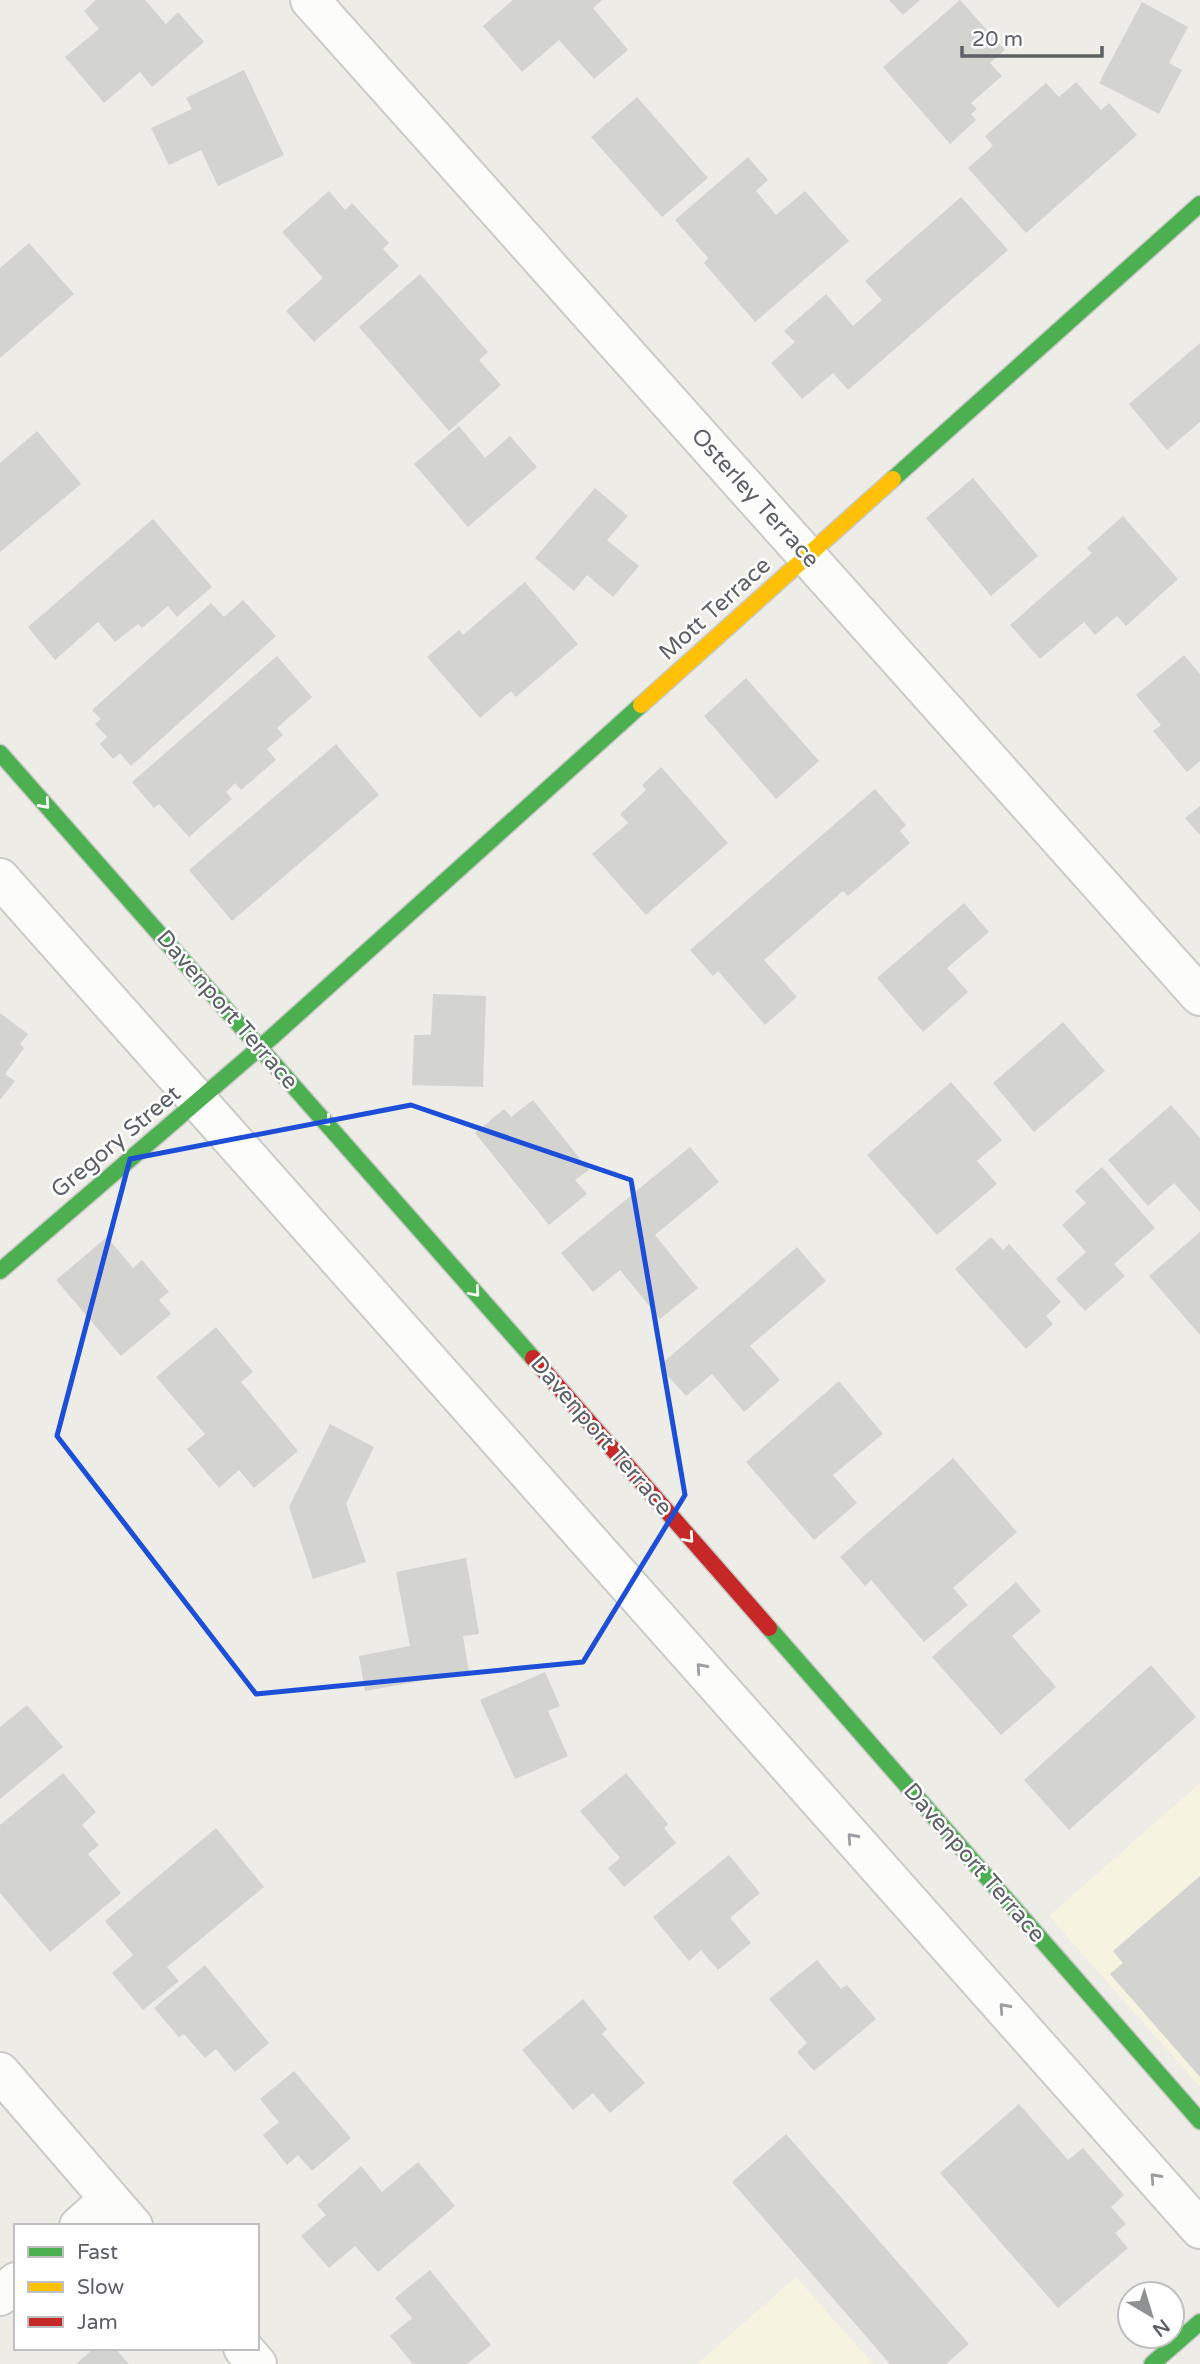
<svg xmlns="http://www.w3.org/2000/svg" width="1200" height="2364" viewBox="0 0 1200 2364" font-family="'Varela Round',sans-serif">
<rect width="100%" height="100%" fill="#edece7"/>
<path fill="#f6f3e1" d="M1200 1783V2087L1049 1916Z
M796 2277 873 2364H697Z"/>
<path fill="#d3d3d0" d="M96 0H145L166 24 178 12 204 42 152 87 140 72 104 103 65 57 99 29 84 11Z
M513 0H602L593 8 628 50 594 79 559 40 522 72 483 26Z
M889 0H920L903 15Z
M960 0 1005 50 990 63 1002 76 971 103 977 109 971 114 976 120 950 144 883 67Z
M1142 2 1188 27 1169 63 1182 70 1159 114 1099 83Z
M244 70 284 155 218 186 201 150 169 165 151 128 192 109 186 98Z
M1076 82 1101 110 1109 103 1137 135 1026 233 968 168 993 146 985 136 1046 83 1059 97Z
M637 97 708 178 662 217 591 137Z
M748 157 768 180 756 191 776 215 805 191 849 241 755 322 704 263 708 258 675 220Z
M329 191 345 210 352 203 389 243 383 249 399 266 314 342 286 311 323 278 282 232Z
M961 197 1008 250 848 390 833 373 802 399 771 363 795 342 784 331 826 294 853 326 882 300 865 281Z
M29 243 74 294 0 358V268Z
M420 274 488 352 479 360 501 385 449 431 359 327Z
M1200 343V422L1167 450 1129 404Z
M459 426 485 458 510 436 537 467 468 527 414 464Z
M37 431 81 484 0 552V463Z
M973 478 1038 556 991 596 926 518Z
M595 488 628 516 607 540 639 566 613 597 587 575 574 591 535 558Z
M1123 516 1178 579 1126 626 1117 616 1095 635 1084 622 1040 659 1010 625 1092 553 1087 548Z
M153 519 212 587 177 617 168 606 142 628 138 624 115 642 98 622 55 660 28 627Z
M525 582 578 644 516 697 511 691 480 718 427 657 459 630 463 635Z
M243 600 276 636 131 766 120 753 113 759 100 744 107 737 95 724 101 719 92 710 211 603 224 617Z
M1184 655 1200 674V761L1187 772 1153 731 1161 725 1136 695Z
M277 656 312 697 277 728 283 735 267 749 276 760 241 790 235 783 226 792 232 799 189 837 159 804 154 808 132 782Z
M746 678 819 761 776 799 704 716Z
M336 744 379 795 232 921 189 870Z
M661 767 728 843 646 915 592 854 628 823 620 814 646 790 642 785Z
M875 789 906 825 900 831 910 843 848 896 843 891 764 960 797 997 765 1025 718 971 713 976 690 950Z
M1200 806V835L1185 818Z
M964 903 989 932 947 968 968 992 923 1032 877 978Z
M433 994 486 996 483 1087 412 1085 414 1035H431Z
M0 1013 28 1034 20 1044 24 1048 5 1074 15 1081 0 1100Z
M1063 1022 1105 1071 1034 1132 993 1083Z
M951 1082 1002 1140 977 1161 997 1184 937 1235 867 1155Z
M533 1100 589 1170 575 1180 587 1194 549 1225 475 1133 504 1109 511 1117Z
M1171 1105 1200 1138V1212L1174 1183 1148 1206 1108 1160Z
M690 1147 719 1182 655 1235 698 1288 660 1319 620 1270 593 1292 561 1253Z
M1102 1167 1155 1228 1114 1264 1125 1276 1085 1311 1056 1279 1086 1252 1062 1225 1086 1203 1075 1191Z
M1200 1232V1335L1149 1276Z
M107 1237 133 1268 142 1260 169 1292 159 1300 171 1314 121 1356 56 1280Z
M991 1237 1003 1250 1009 1244 1061 1302 1046 1316 1053 1324 1026 1349 955 1269Z
M797 1247 826 1281 750 1346 780 1380 744 1412 712 1374 686 1396 659 1366Z
M216 1327 253 1372 241 1382 298 1451 254 1488 239 1470 219 1488 187 1449 205 1434 156 1377Z
M839 1381 883 1434 833 1475 857 1503 814 1540 746 1462Z
M330 1424 374 1447 346 1504 366 1562 313 1579 289 1507Z
M953 1458 1017 1532 953 1588 968 1605 924 1642 871 1580 865 1586 840 1557Z
M466 1558 479 1634 463 1636 469 1672 365 1691 359 1656 410 1646 396 1572Z
M1016 1582 1041 1611 1012 1636 1056 1687 1001 1735 932 1657Z
M1151 1665 1196 1717 1069 1830 1024 1780Z
M545 1672 560 1706 548 1711 568 1756 515 1779 480 1700Z
M27 1705 63 1747 0 1799V1727Z
M63 1773 96 1812 82 1825 99 1845 88 1854 121 1893 50 1952 0 1893V1825Z
M626 1773 668 1824 664 1828 676 1843 624 1887 608 1868 620 1858 580 1811Z
M216 1828 264 1887 167 1967 179 1981 143 2010 112 1973 133 1955 105 1921Z
M729 1855 760 1893 730 1918 751 1943 718 1970 701 1950 689 1961 653 1917Z
M1200 1876V2077L1110 1974 1123 1963 1113 1951Z
M817 1960 841 1989 847 1985 876 2019 814 2071 797 2052 807 2043 769 1999Z
M205 1965 269 2043 235 2072 216 2049 205 2058 184 2034 179 2037 154 2008Z
M583 1999 607 2029 602 2034 645 2083 610 2113 593 2093 573 2110 522 2050Z
M294 2071 351 2138 312 2171 298 2155 287 2165 263 2135 279 2122 260 2099Z
M1019 2104 1068 2160 1083 2148 1124 2195 1111 2207 1126 2224 1115 2233 1128 2248 1058 2308 940 2173Z
M786 2134 969 2344 946 2364H890L732 2182Z
M418 2162 455 2206 378 2272 355 2246 329 2268 301 2236 326 2215 317 2205 361 2166 382 2192Z
M430 2270 491 2345 467 2364H413L390 2336 412 2318 395 2298Z
M94 2348H115L129 2364H76Z"/>
<g fill="none" stroke-linecap="round" stroke-linejoin="round">
<g stroke="#cacac9" stroke-width="42">
<path id="street" d="M310 0 1200 996
M0 878 1200 2229
M0 2072 133 2226
M79 2226 109 2199
M0 2296 16 2282
M243 2348 257 2364"/>
</g>
<g stroke="#c9c9c7" stroke-width="19">
<path id="fast" d="M893 479 1200 204
M0 753 533 1358
M0 1271 272 1037 641 705
M769 1628 1200 2121
M1152 2364 1200 2322"/>
</g>
<g stroke="#c9c9c7" stroke-width="19">
<path id="slow" d="M641 705 893 479"/>
</g>
<g stroke="#c9c9c7" stroke-width="19">
<path id="jam" d="M533 1358 769 1628"/>
</g>
<use href="#street" stroke="#fcfcfb" stroke-width="38"/>
<use href="#fast" stroke="#4caf50" stroke-width="16"/>
<use href="#slow" stroke="#ffc107" stroke-width="16"/>
<use href="#jam" stroke="#c62828" stroke-width="16"/>
</g>
<defs><path id="oneway-chevron" d="M-2-3.5L2.5 0L-2 3.5" fill="none" stroke-width="1.6" stroke-linecap="round" stroke-linejoin="round" transform="scale(1.75)"/></defs>
<g stroke="#f6fbf6">
<use href="#oneway-chevron" transform="translate(45 804) rotate(48)"/>
<use href="#oneway-chevron" transform="translate(326 1121) rotate(49)"/>
<use href="#oneway-chevron" transform="translate(475 1292) rotate(49)"/>
<use href="#oneway-chevron" transform="translate(689 1538) rotate(49)"/>
</g>
<g stroke="#9d9ea1">
<use href="#oneway-chevron" transform="translate(701 1668) rotate(-132)"/>
<use href="#oneway-chevron" transform="translate(852 1838) rotate(-132)"/>
<use href="#oneway-chevron" transform="translate(1004 2008) rotate(-132)"/>
<use href="#oneway-chevron" transform="translate(1155 2178) rotate(-132)"/>
</g>
<path fill="none" stroke="#1d4ed8" stroke-width="5" stroke-linejoin="round" d="M411 1105 631 1180 685 1495 583 1662 256 1694 57 1436 130 1159Z"/>
<g text-anchor="middle" dominant-baseline="central" stroke-width="5" stroke-linejoin="round" paint-order="stroke">
<g font-size="23" fill="#5d6065" stroke="#fff">
<text transform="translate(755 498) rotate(48)">Osterley Terrace</text>
<text transform="translate(715 609) rotate(-42)">Mott Terrace</text>
<text transform="translate(227 1010) rotate(49)">Davenport Terrace</text>
<text transform="translate(116 1142) rotate(-40)">Gregory Street</text>
<text transform="translate(601 1436) rotate(49)">Davenport Terrace</text>
<text transform="translate(974 1863) rotate(49)">Davenport Terrace</text>
</g>
</g>
<rect x="14" y="2224" width="245" height="126" fill="#ffffff" stroke="#bebfc1" stroke-width="2"/>
<rect x="28" y="2247" width="35" height="10" fill="#4caf50" stroke="#bebfc1" stroke-width="2"/>
<text x="77" y="2259" font-size="21" fill="#5d6065">Fast</text>
<rect x="28" y="2282" width="35" height="10" fill="#ffc107" stroke="#bebfc1" stroke-width="2"/>
<text x="77" y="2294" font-size="21" fill="#5d6065">Slow</text>
<rect x="28" y="2317" width="35" height="10" fill="#c62828" stroke="#bebfc1" stroke-width="2"/>
<text x="77" y="2329" font-size="21" fill="#5d6065">Jam</text>
<g transform="translate(1151 2315) rotate(142)"><circle r="33" fill="#ffffff" stroke="#bebfc1" stroke-width="2"/>
<path d="M0-5L12 26L0 18L-12 26Z" fill="#8f9192"/>
<text y="-10" font-size="19" font-weight="bold" text-anchor="middle" fill="#5d6065">N</text>
</g>
<path d="M962 46v10h140v-10" fill="none" stroke="#5d6065" stroke-width="3.5"/>
<text x="972" y="46" font-size="21" fill="#5d6065" stroke="#ffffff" stroke-width="5" paint-order="stroke">20 m</text>
</svg>
